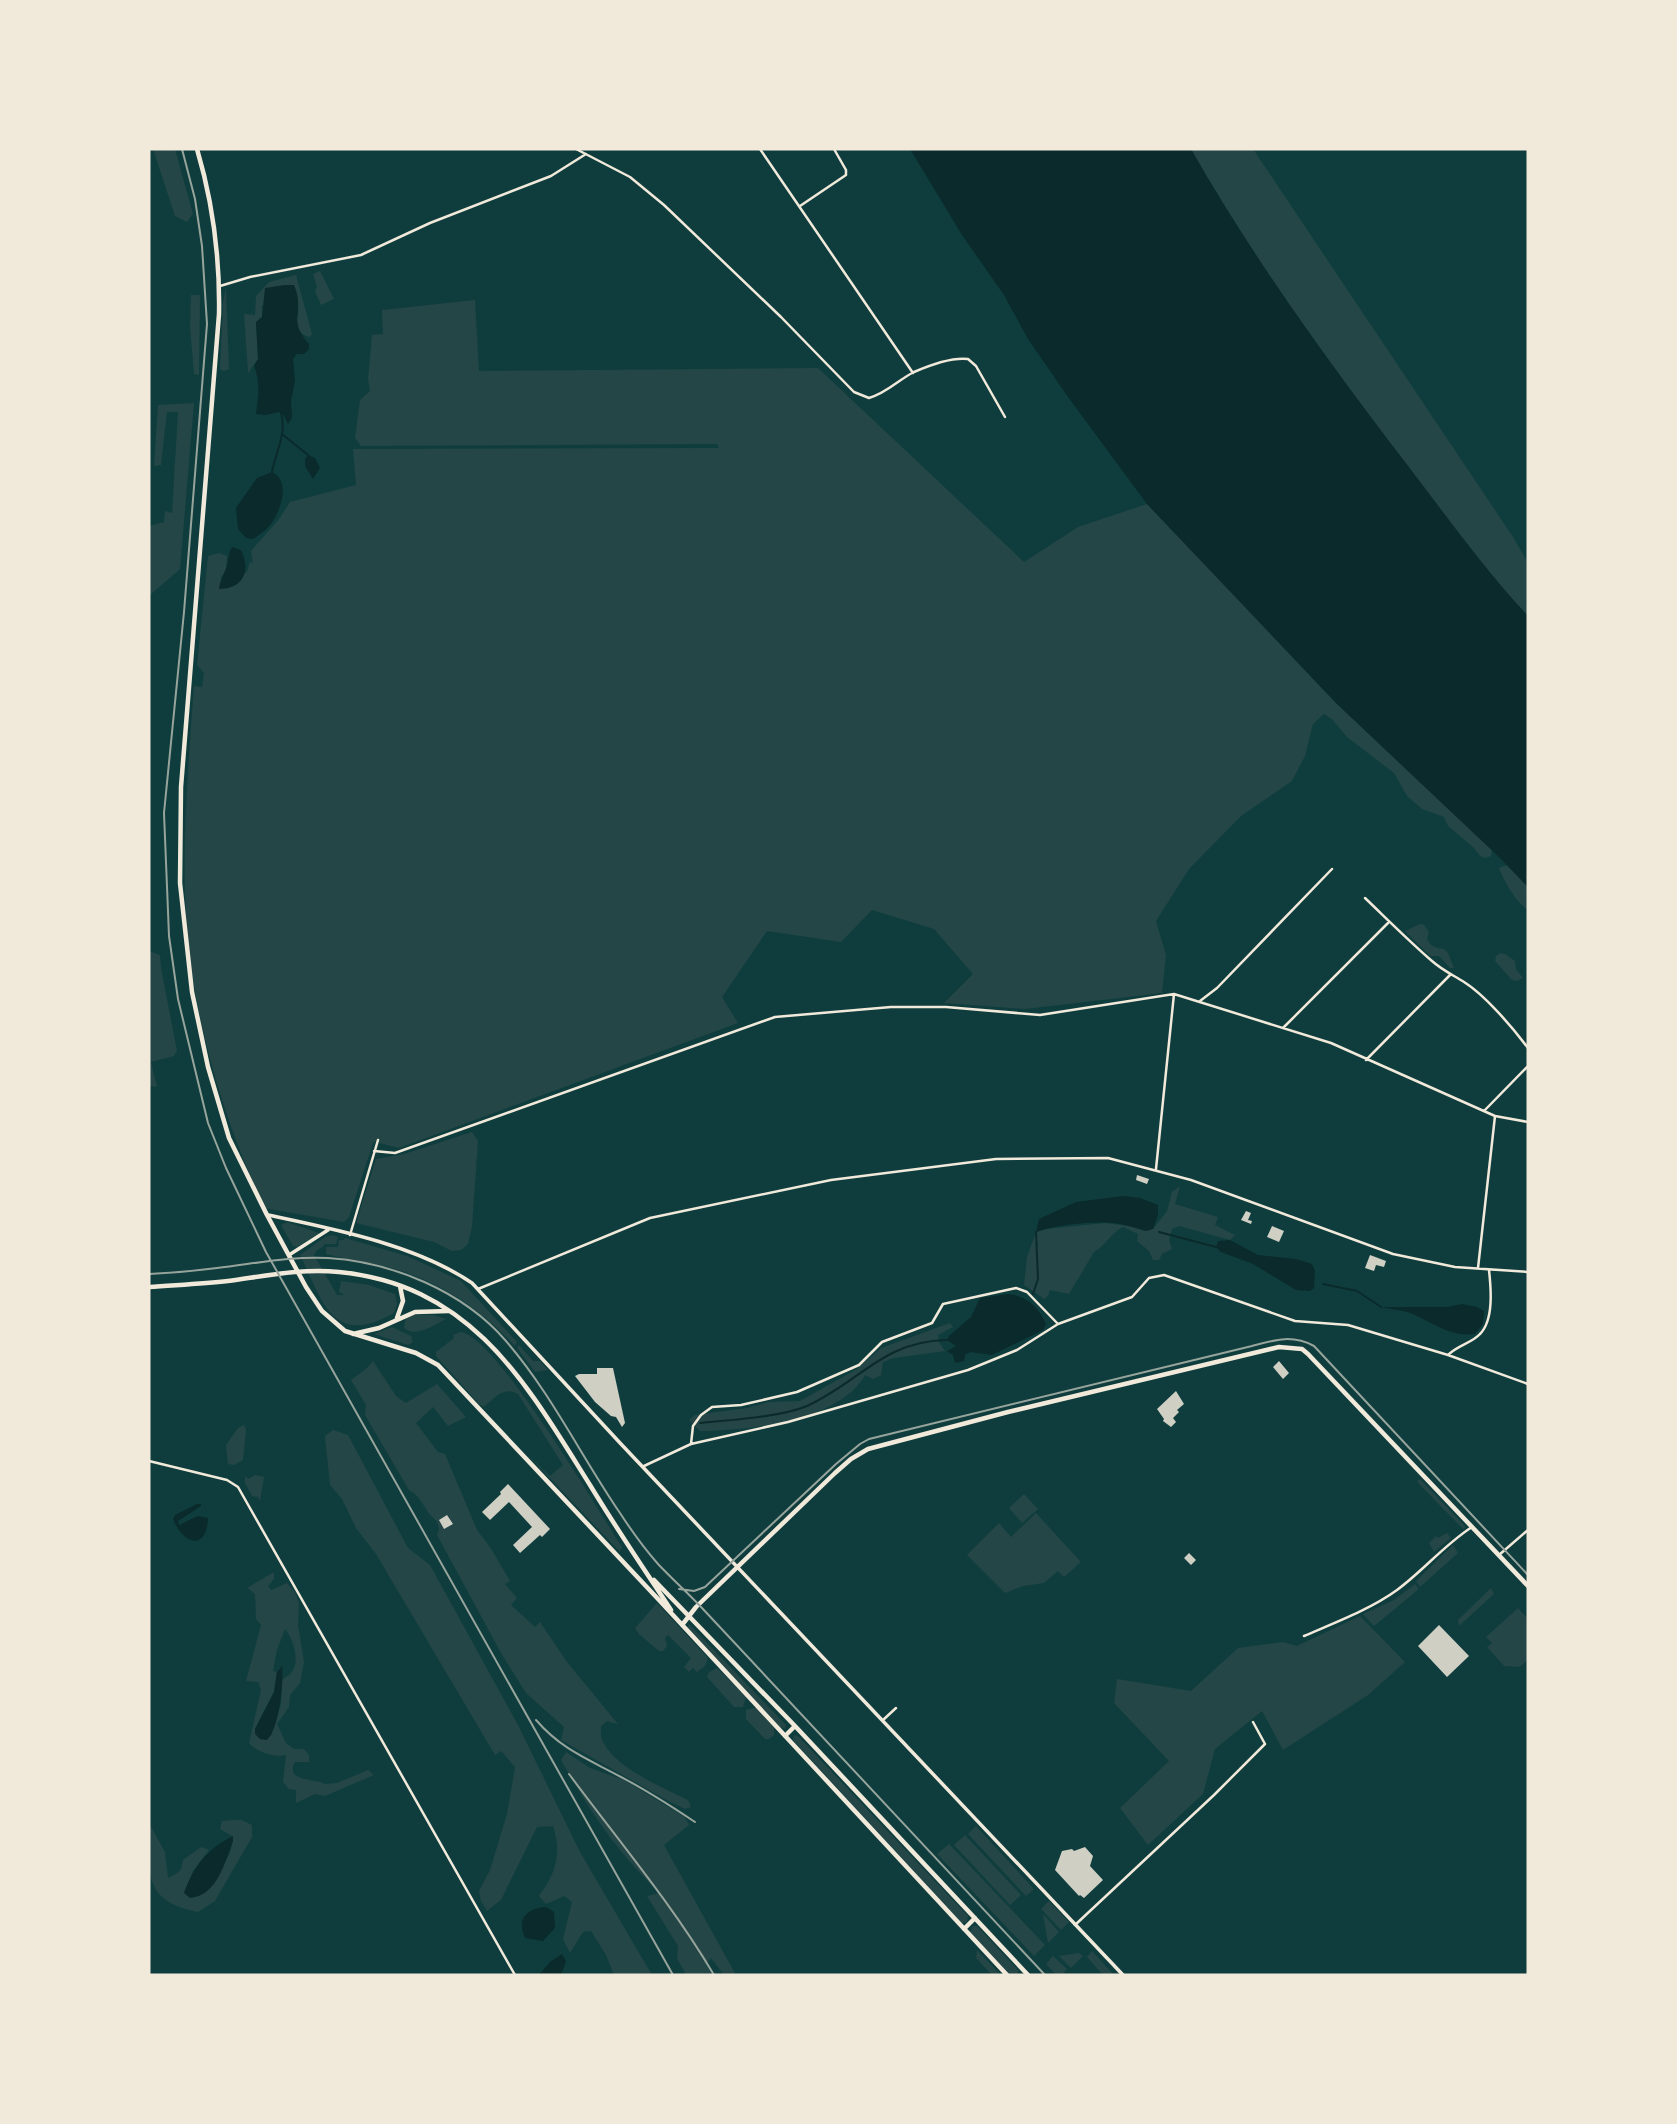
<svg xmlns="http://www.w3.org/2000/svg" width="1677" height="2124" viewBox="0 0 1677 2124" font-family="'Fira Sans',sans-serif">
<rect width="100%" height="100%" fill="#0f3d3e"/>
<path fill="#244646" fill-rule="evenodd" d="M153 149H175L193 214 187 222 175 216Z
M1191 149H1253L1513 537 1528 563V616C1484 569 1447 517 1408 466 1330 364 1254 260 1191 149Z
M320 271 334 299 321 305 315 291 317 287 313 274Z
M296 275 312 334 310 337C295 334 295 323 299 310L262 305V317L256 322 258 359 248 373 244 314 255 315 256 296 269 282Z
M226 287 229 369 224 371 220 369 223 303Z
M191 295H200L199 375 194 374 190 327Z
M475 300 479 371 818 368 1024 562 1078 527 1147 504 1336 703 1492 850 1491 856 1485 858 1480 856 1473 847 1448 826 1444 817 1422 809 1407 796 1394 773 1347 737 1332 719 1324 714 1313 724 1305 756 1292 781 1241 816 1189 869 1156 921 1166 955 1162 993 1025 1009 944 1003 973 974 934 929 872 910 841 942 767 931 722 997 738 1023 399 1148 379 1143V1139L373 1143 349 1217 344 1222 264 1208C219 1108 189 1006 185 894 183 826 189 754 194 686L202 687 204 673 197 665 208 556 219 553 227 556 226 570 220 579 247 572 250 561 253 564 251 551 279 519 290 502 356 485 353 449 719 448 717 444 361 446 355 438 360 400 370 391 368 379 372 335 383 334 382 310Z
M194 403 180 569 149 596V526L164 522 165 511 172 513 178 412H167L161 465 154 466 158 405Z
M1507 865 1528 887V910C1515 901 1505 883 1499 868Z
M1420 924 1424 925 1429 932 1427 939C1431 947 1436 948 1444 949L1448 953 1454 968H1450L1439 956H1430L1405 931Z
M149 951 160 955 161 968 177 1051 174 1056 151 1062 157 1087 149 1086Z
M1500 953 1505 954 1515 961 1516 969 1523 978 1517 981 1512 980 1495 961 1496 956Z
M472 1132 478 1141 472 1226 468 1244 461 1250 452 1251 434 1242 356 1223 376 1159 404 1154Z
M1180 1186 1175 1204 1218 1217 1215 1225 1235 1235 1230 1240 1179 1226 1172 1229 1169 1240 1172 1249 1162 1254 1159 1260H1153L1149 1251 1137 1241 1138 1234 1123 1227C1111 1233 1106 1245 1094 1252L1069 1294 1050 1290 1048 1296 1044 1299 1024 1285 1027 1257 1036 1232 1046 1229 1105 1223 1153 1229 1167 1211 1172 1192Z
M287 1222 319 1233 297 1247 293 1246 281 1225Z
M332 1235 338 1237 336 1244H324V1246L316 1251 314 1255 337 1295H345L339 1292 341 1281 369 1285 395 1294 397 1304 394 1313C332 1348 323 1302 300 1255L325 1237Z
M345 1238 407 1256 461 1281 517 1342 515 1346C481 1309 439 1281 391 1268 370 1262 347 1260 326 1254V1247H338L339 1240H344Z
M411 1315H433L446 1319C434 1325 416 1338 404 1328L406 1317Z
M950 1323 953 1327 938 1335 939 1342 945 1351 894 1358 883 1362 881 1375 873 1379 865 1375C840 1421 747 1431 700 1431L689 1420 695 1415 747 1408 768 1402 800 1401 857 1369 881 1348Z
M392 1327 411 1336 413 1342 408 1345 374 1334Z
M461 1332C497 1338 597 1509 622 1547L620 1552 525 1452 550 1476 563 1465 518 1394C503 1386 495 1398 484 1407L479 1404 436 1356V1352L454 1338 453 1335Z
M519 1345 533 1361H540L548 1370 535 1372 517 1348Z
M373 1361 396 1396 406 1403 437 1384 466 1417 448 1426 433 1407 416 1423 438 1452 445 1454 477 1530 490 1547 510 1581 505 1584 517 1598 511 1605 535 1627 540 1622 567 1662 618 1724 607 1721 601 1726C601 1732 600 1737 603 1742 617 1769 662 1787 688 1800L691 1807 685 1809 670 1802 561 1740 564 1727 526 1693 501 1653 437 1535 439 1530 437 1521C425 1513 422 1496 409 1490L365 1415 366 1405 351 1380 367 1368Z
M244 1425 246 1430 243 1460 234 1465 228 1464 226 1445 238 1428Z
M333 1430 348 1435 408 1548 430 1565 518 1725 580 1852 652 1975H614L606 1955 591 1931 583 1932 570 1953 563 1939 572 1902 564 1896 546 1904 539 1896C556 1873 562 1854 553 1826L537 1827 501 1900 487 1911 481 1901 479 1891 490 1870 507 1814 515 1767 501 1751 495 1755 376 1554 356 1528 342 1499 330 1485 325 1436Z
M255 1475 264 1477 260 1501 258 1497 252 1496 245 1483V1476L248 1479Z
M1420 1479 1465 1526V1528L1463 1529 1418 1483 1417 1481Z
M1024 1494 1038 1509 1022 1523 1009 1508Z
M1036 1513 1081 1562 1064 1577 1058 1571 1044 1583 1023 1586 1005 1593 967 1555 999 1523 1011 1537Z
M1447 1533 1451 1538 1434 1552 1429 1543 1436 1536 1438 1538Z
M1453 1545 1458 1553 1420 1587 1416 1581Z
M274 1572V1579L268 1586 271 1590 287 1583 295 1592 299 1603 298 1625 304 1662 300 1683 290 1695 289 1707 277 1724 286 1743 294 1749H304L309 1755V1762H295C284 1782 314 1778 325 1784L337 1783 368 1770 374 1775 325 1796 315 1794 296 1803V1790L289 1789 283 1782 286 1755C275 1758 257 1752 249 1743L261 1690 258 1682 246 1681 261 1625 256 1619 255 1594 247 1588ZM285 1629C293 1638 301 1662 291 1673 289 1676 285 1677 282 1680L281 1704 271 1736 255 1729 274 1692 277 1672 273 1671 277 1650Z
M1415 1584 1419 1589 1374 1626 1363 1614 1394 1600Z
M1491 1588 1494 1594 1459 1626 1458 1620Z
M657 1603 708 1658 705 1666 697 1672 693 1668 689 1672 684 1667 691 1658 668 1635 665 1638 667 1646 663 1651H659L639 1634 635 1628Z
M1518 1608 1528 1619V1659L1520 1667 1504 1666 1487 1647 1492 1643 1486 1637Z
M1360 1616 1405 1662 1368 1695 1283 1750 1262 1711 1215 1749 1203 1794 1148 1845 1120 1808 1169 1761 1114 1703 1117 1679 1191 1691 1238 1648 1283 1642 1297 1646Z
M689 1624 786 1725 785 1729 780 1727 688 1628Z
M717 1668 746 1697 743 1707H734L707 1677 709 1672Z
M753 1708H757L774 1727V1735L769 1739H765L746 1719V1710Z
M794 1735 798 1736 968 1916 967 1922 962 1923 793 1740Z
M566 1752 590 1768 624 1780 685 1817 689 1825 664 1845 736 1975H724L711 1958 706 1965 712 1975H686L677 1958 678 1946 647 1896 660 1893C618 1854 589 1810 561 1760Z
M232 1820H242L252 1825V1837L215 1901 198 1912C141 1901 149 1871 149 1823L165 1852 168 1878C179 1872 181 1873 183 1860L201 1847 209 1850 193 1871 184 1893C203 1879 236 1864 232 1836L220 1829 222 1821Z
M976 1826 1034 1889 1026 1896 968 1834Z
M965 1835 1021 1895 1010 1905 954 1845Z
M949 1844 1045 1945 1034 1956 937 1854Z
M1049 1901 1069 1922 1061 1930 1041 1909Z
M1043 1914 1059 1932 1048 1943Z
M973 1926H977L1018 1970V1975H1010L970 1932Z
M977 1950 999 1973 996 1975 991 1974 976 1958Z
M1092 1951 1114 1975H1103L1087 1957Z
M1079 1953 1083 1956 1071 1968 1059 1956Z
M1053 1956 1067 1969 1062 1975H1056L1046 1964Z"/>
<path fill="#0a2a2b" d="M910 149H1191C1254 260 1330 364 1408 466 1447 517 1484 569 1528 616V887L1500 858 1336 703 1147 504 1068 397 1028 339 1004 295 962 235Z
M285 285H294C306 313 286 318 309 344V349L304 354H297L293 359 295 381 291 401 292 418 288 424 283 414 279 412 266 415 256 414C258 397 261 383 254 366L258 359 256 322 262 317 265 288Z
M308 455 315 458 320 468 313 479 305 466V459Z
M272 472C291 481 281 510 271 524 267 530 259 535 253 539L246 538 238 529 236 508 257 478Z
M232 547 241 550C251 570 244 589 219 589 220 581 222 578 225 571 229 563 227 556 232 547Z
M1123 1196 1140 1198 1158 1205V1215L1153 1229 1146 1231C1138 1229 1128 1225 1119 1224 1097 1220 1057 1225 1036 1232L1039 1219 1076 1202Z
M1230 1240 1258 1255 1296 1259 1312 1264 1315 1271 1314 1288 1310 1291 1296 1290 1253 1264 1221 1252 1216 1247 1218 1241Z
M1008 1294C1027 1296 1038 1306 1046 1324L1043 1330 992 1355 970 1352 965 1355 964 1361 955 1363 953 1355 947 1351 956 1346 947 1340 949 1336 971 1317 980 1298Z
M1462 1304 1477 1307 1484 1311 1483 1324 1475 1334C1451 1337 1435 1324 1415 1315 1404 1310 1393 1310 1381 1307H1447Z
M197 1504H201V1506L178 1521 179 1525 198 1516 208 1518C207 1551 183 1545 173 1519L175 1515Z
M282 1666C284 1683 279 1729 267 1740L260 1739 255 1734V1729L274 1692 277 1672Z
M233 1836V1841C225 1862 217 1896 190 1898L184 1893C194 1866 207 1849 233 1836Z
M546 1907 554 1912 555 1928 543 1941 525 1938C516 1919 527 1908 546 1907Z
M562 1954 566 1961 561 1975H539L550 1962Z"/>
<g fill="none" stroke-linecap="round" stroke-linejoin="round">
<path stroke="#0a2a2b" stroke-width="2" d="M282 434 308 455
M272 472C276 451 287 434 281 413
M1159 1232 1216 1247
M1323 1284 1357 1291 1381 1307
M1033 1294 1038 1279 1036 1232
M700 1423C730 1420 781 1417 807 1406 860 1382 883 1341 947 1340"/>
</g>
<path fill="#cfcfc3" d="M1137 1175 1149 1179 1147 1184 1136 1180Z
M1246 1211 1251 1213 1248 1220 1252 1221 1251 1224 1241 1220Z
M1272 1226 1284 1231 1279 1242 1267 1237Z
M1370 1255 1386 1261 1384 1267 1376 1265 1374 1271 1365 1268Z
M1279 1361 1289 1373 1283 1379 1273 1367Z
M597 1368H613L625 1423 622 1427 616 1417 611 1416 595 1402 575 1376 579 1374H597Z
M1176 1391 1184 1404 1177 1410 1179 1412 1173 1418 1176 1422 1171 1427 1163 1421 1164 1419 1157 1409Z
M508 1484 550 1529 542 1537 540 1535 520 1553 513 1545 532 1527 509 1502 490 1520 482 1512 501 1494 500 1492Z
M447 1515 453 1524 444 1529 439 1520Z
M1189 1553 1196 1560 1191 1565 1184 1558Z
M1439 1625 1469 1656 1447 1677 1418 1646Z
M1085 1847 1093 1856 1090 1866 1103 1880 1084 1898 1080 1895 1079 1896 1055 1870 1062 1851 1072 1849 1074 1851Z"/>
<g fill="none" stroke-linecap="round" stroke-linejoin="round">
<path stroke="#f1e9da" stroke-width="2.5" d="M576 149 630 177 664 205 781 317 854 392 869 398C887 393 898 380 914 372 930 365 951 357 968 359L976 366 1005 417
M760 149 913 373
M800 206 846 175V170L834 149
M220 286 250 277 361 255 430 223 551 176 586 154
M1365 898C1387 919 1409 941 1432 961 1442 970 1453 975 1464 982 1485 995 1513 1028 1528 1048
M1200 1001 1217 988 1332 869
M1284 1027 1388 923
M1366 1060 1450 975
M1484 1111 1528 1066
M374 1151 395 1153 775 1017 891 1007H946L1040 1015 1174 994 1331 1043 1495 1116 1528 1122
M1156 1169 1174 994
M350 1235 378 1140
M1478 1268 1495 1116
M478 1289 650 1218 831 1180 996 1159 1108 1158 1191 1180 1393 1254 1455 1267 1528 1272
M1448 1355C1458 1345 1472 1343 1480 1334 1494 1320 1491 1288 1489 1270
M691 1444 693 1426 701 1415 712 1407 741 1405 797 1392 859 1365 882 1342 932 1323 943 1304 1016 1288 1027 1292 1058 1324
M149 1461 227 1480 238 1487 515 1975
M644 1466 691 1444 788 1422 968 1370 1017 1350 1058 1324 1132 1297 1149 1278 1164 1275 1295 1321 1348 1325 1448 1355 1528 1384
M1499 1555 1528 1530
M1304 1636C1334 1623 1371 1609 1397 1590 1423 1571 1444 1545 1472 1527
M883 1720 896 1708
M1075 1925 1214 1795 1265 1744 1253 1722"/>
<path stroke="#f1e9da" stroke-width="3.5" d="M268 1215C334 1229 416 1245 472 1283L621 1444 1123 1975
M289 1255 328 1230"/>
<path stroke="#f1e9da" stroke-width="4.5" d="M197 149C213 203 220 258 219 314L181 787 180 883 192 992 208 1067 229 1138 267 1215 306 1287 322 1311 345 1331 416 1353 438 1365 659 1600 1007 1975
M149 1287C175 1285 202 1284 228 1281 265 1276 302 1268 339 1272 472 1285 526 1383 590 1485 616 1528 644 1569 671 1610
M397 1318 403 1301 400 1286
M353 1334 379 1328 415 1312 448 1311
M654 1580 795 1726 1028 1975
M682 1625 696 1607 835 1473 851 1459 868 1449 1008 1412 1279 1347 1302 1349 1308 1354 1528 1586
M785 1736 795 1726
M964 1929 975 1918"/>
<path stroke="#97a49c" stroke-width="2" d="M149 1274C172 1273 194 1271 217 1268 253 1264 291 1256 328 1258 392 1262 463 1291 506 1341 551 1393 581 1456 620 1513 631 1530 644 1548 658 1564 672 1579 688 1593 702 1608L1045 1975
M679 1589 694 1591 705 1587 836 1464 860 1444 869 1439 1252 1346C1274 1340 1292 1334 1314 1346L1528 1575"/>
<path stroke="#97a49c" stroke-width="2" d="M182 149 195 199 202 246 207 324 184 612 164 813 169 936 178 999 208 1123 226 1168 266 1252 673 1975
M536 1720C562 1750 588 1759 621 1777 646 1790 671 1806 695 1822
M569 1774C618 1840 672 1904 714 1975"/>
</g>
<rect width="1677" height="2124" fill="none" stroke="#f1e9da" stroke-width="301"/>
</svg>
